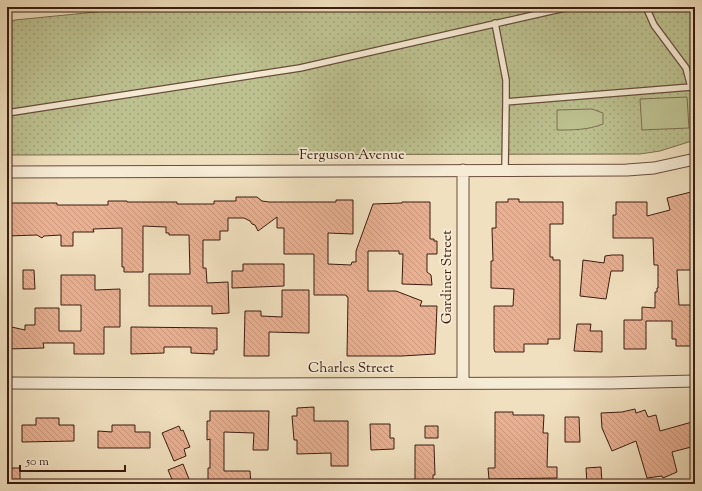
<svg xmlns="http://www.w3.org/2000/svg" width="702" height="491" viewBox="0 0 702 491" font-family="'Sorts Mill Goudy',serif">
<defs>
<pattern id="grass-dots" width="8" height="8" patternUnits="userSpaceOnUse"><rect width="8" height="8" fill="#bdc190"/><path d="M2 2h.1M6 6h.1" fill="none" stroke="#a3a57b" stroke-width="1.8" stroke-linecap="round"/></pattern>
<pattern id="building-back-hatch" width="6" height="6" patternUnits="userSpaceOnUse"><rect width="6" height="6" fill="#e9b092"/><path d="M-1 5l2 2M0 0l6 6M5-1l2 2" fill="none" stroke="#c9977d"/></pattern>
</defs>
<rect width="100%" height="100%" fill="#f1e0bf"/>
<filter id="stains"><feTurbulence type="fractalNoise" baseFrequency=".005" numOctaves="4"/><feColorMatrix values="0 0 0 0 .2 0 0 0 0 .09 0 0 0 0 .02 0 0 0 .5 -.17"/></filter>
<radialGradient id="worn" r=".72"><stop offset=".6" stop-color="#630" stop-opacity="0"/><stop offset="1" stop-color="#630" stop-opacity=".3"/></radialGradient>
<path fill="url(#grass-dots)" stroke="#7c6e50" d="M123 7H694L695 140 660 151 640 154 7 155V23L15 20 106 11Z"/>
<path fill="#bdc190" stroke="#7c6e50" d="M687 97 689 128 642 130 640 99Z
M592 109 603 113V124C588 130 573 130 557 130V110Z"/>
<path fill="url(#building-back-hatch)" stroke="#3b1c10" d="M691 192 695 205V270H677L679 305H691V346H676V339H672V321H646V349H624V320H642V307L655 308V292H657V288H658V265H654L653 238H613V215H616V202H647V216L670 210 667 198Z
M236 197H257L262 201 269 202H336V200H353V234L328 233V264L351 265 352 262H356V251L373 204 402 203V202H430V239H434V241H437V254H427V272L431 275 432 285 402 284 403 254H399V251H368V291H396L422 301 420 306H437L435 354 402 356H347L348 297H347L346 295H314V255L313 254H284V228H277V217L258 231 255 225 252 224 250 221 244 218H228V231H220V240H203V268H206L207 283 228 282 229 313 212 314V306H149V274H190L189 235H169V233H166V227L143 226V272H124V267H122V228L93 229 94 232H73V246H61V235L44 236 42 238 37 235 7 236V203H57V205H108V201H127V202H177V204H214V201H236Z
M508 199H519V202H563V224H550V257H553V260H560V339H548V344H524V352H495L494 349V306H513L514 289 491 288V261H493L492 228H496V202H508Z
M612 255H623V271H611L606 299 580 296 583 260 604 263 605 256Z
M243 264H284V286L232 288V271H243Z
M23 270H34L35 289H23Z
M61 275H95V290L120 289V327H104V354H74V343H43L44 348 7 349V326L25 330V325H35V308H59V331H81V305H61Z
M282 290H309V333L269 332V356H244L245 311H261V316L282 317Z
M577 324H591L590 331H602V352L574 351Z
M131 327 217 328V350H214V354L191 353V347H164V353L131 354Z
M314 407V421H348V466H331V453L297 454V440H294L292 416H297V408Z
M635 409 636 413 645 410 648 417 656 415 660 431 692 422 695 433V446L672 452 677 472 663 478 662 476 647 478 636 441 612 451 602 428 601 413 622 412Z
M210 411H269L268 450H253L254 433 224 432V471H250L251 484H208V468H210V439L207 440V421H210Z
M495 412H513V415H544L543 433H548L547 467H557V478L489 479 488 468H495Z
M565 417H579L580 442H565Z
M36 418H59V425H74V441L22 442V425H36Z
M370 424H390V438H394V449L371 450Z
M112 425H135V432H150V448H98V431L112 432Z
M179 426 181 431 183 430 190 447 184 449 186 456 174 461 162 433Z
M425 426H438V438H425Z
M415 445H434L435 475H433V484H415Z
M183 464 191 484H174L168 470Z
M601 467 602 484H587L586 468Z
M7 468H20V484H7Z"/>
<g fill="none" stroke-linecap="round" stroke-linejoin="round">
<g stroke="#684d3c" stroke-width="8">
<path id="lane" d="M646 7 654 25 686 68 691 87
M495 23 506 80V102
M7 113 300 68 569 7
M505 170 506 102 691 87 695 89"/>
</g>
<g stroke="#684d3c" stroke-width="13">
<path id="street" d="M7 172 627 170 654 168 695 159
M7 383 232 384 611 383 695 381
M463 383V170"/>
</g>
<use href="#lane" stroke="#f6ebd5" stroke-width="5.5"/>
<use href="#street" stroke="#f6ebd5" stroke-width="11"/>
</g>
<g text-anchor="middle" dominant-baseline="central" stroke-width="3.5" stroke-linejoin="round" paint-order="stroke">
<g font-size="14" fill="#3b1c10" stroke="#f6ebd5">
<text x="352" y="156">Ferguson Avenue</text>
<text transform="translate(448 277) rotate(-90)">Gardiner Street</text>
<text x="351" y="369">Charles Street</text>
</g>
</g>
<rect width="702" height="491" fill="none" stroke="#f1e0bf" stroke-width="24"/>
<rect x="8" y="8" width="686" height="475" fill="none" stroke="#3b1c10" stroke-width="2"/>
<rect x="12" y="12" width="678" height="467" fill="none" stroke="#3b1c10"/>
<path d="M20 465v6h105v-6" fill="none" stroke="#3b1c10" stroke-width="2"/>
<text x="26" y="465" font-size="12" fill="#3b1c10" stroke="#f6ebd5" stroke-width="3" paint-order="stroke">50 m</text>
<rect width="100%" height="100%" filter="url(#stains)"/>
<rect width="100%" height="100%" fill="url(#worn)"/>
</svg>
